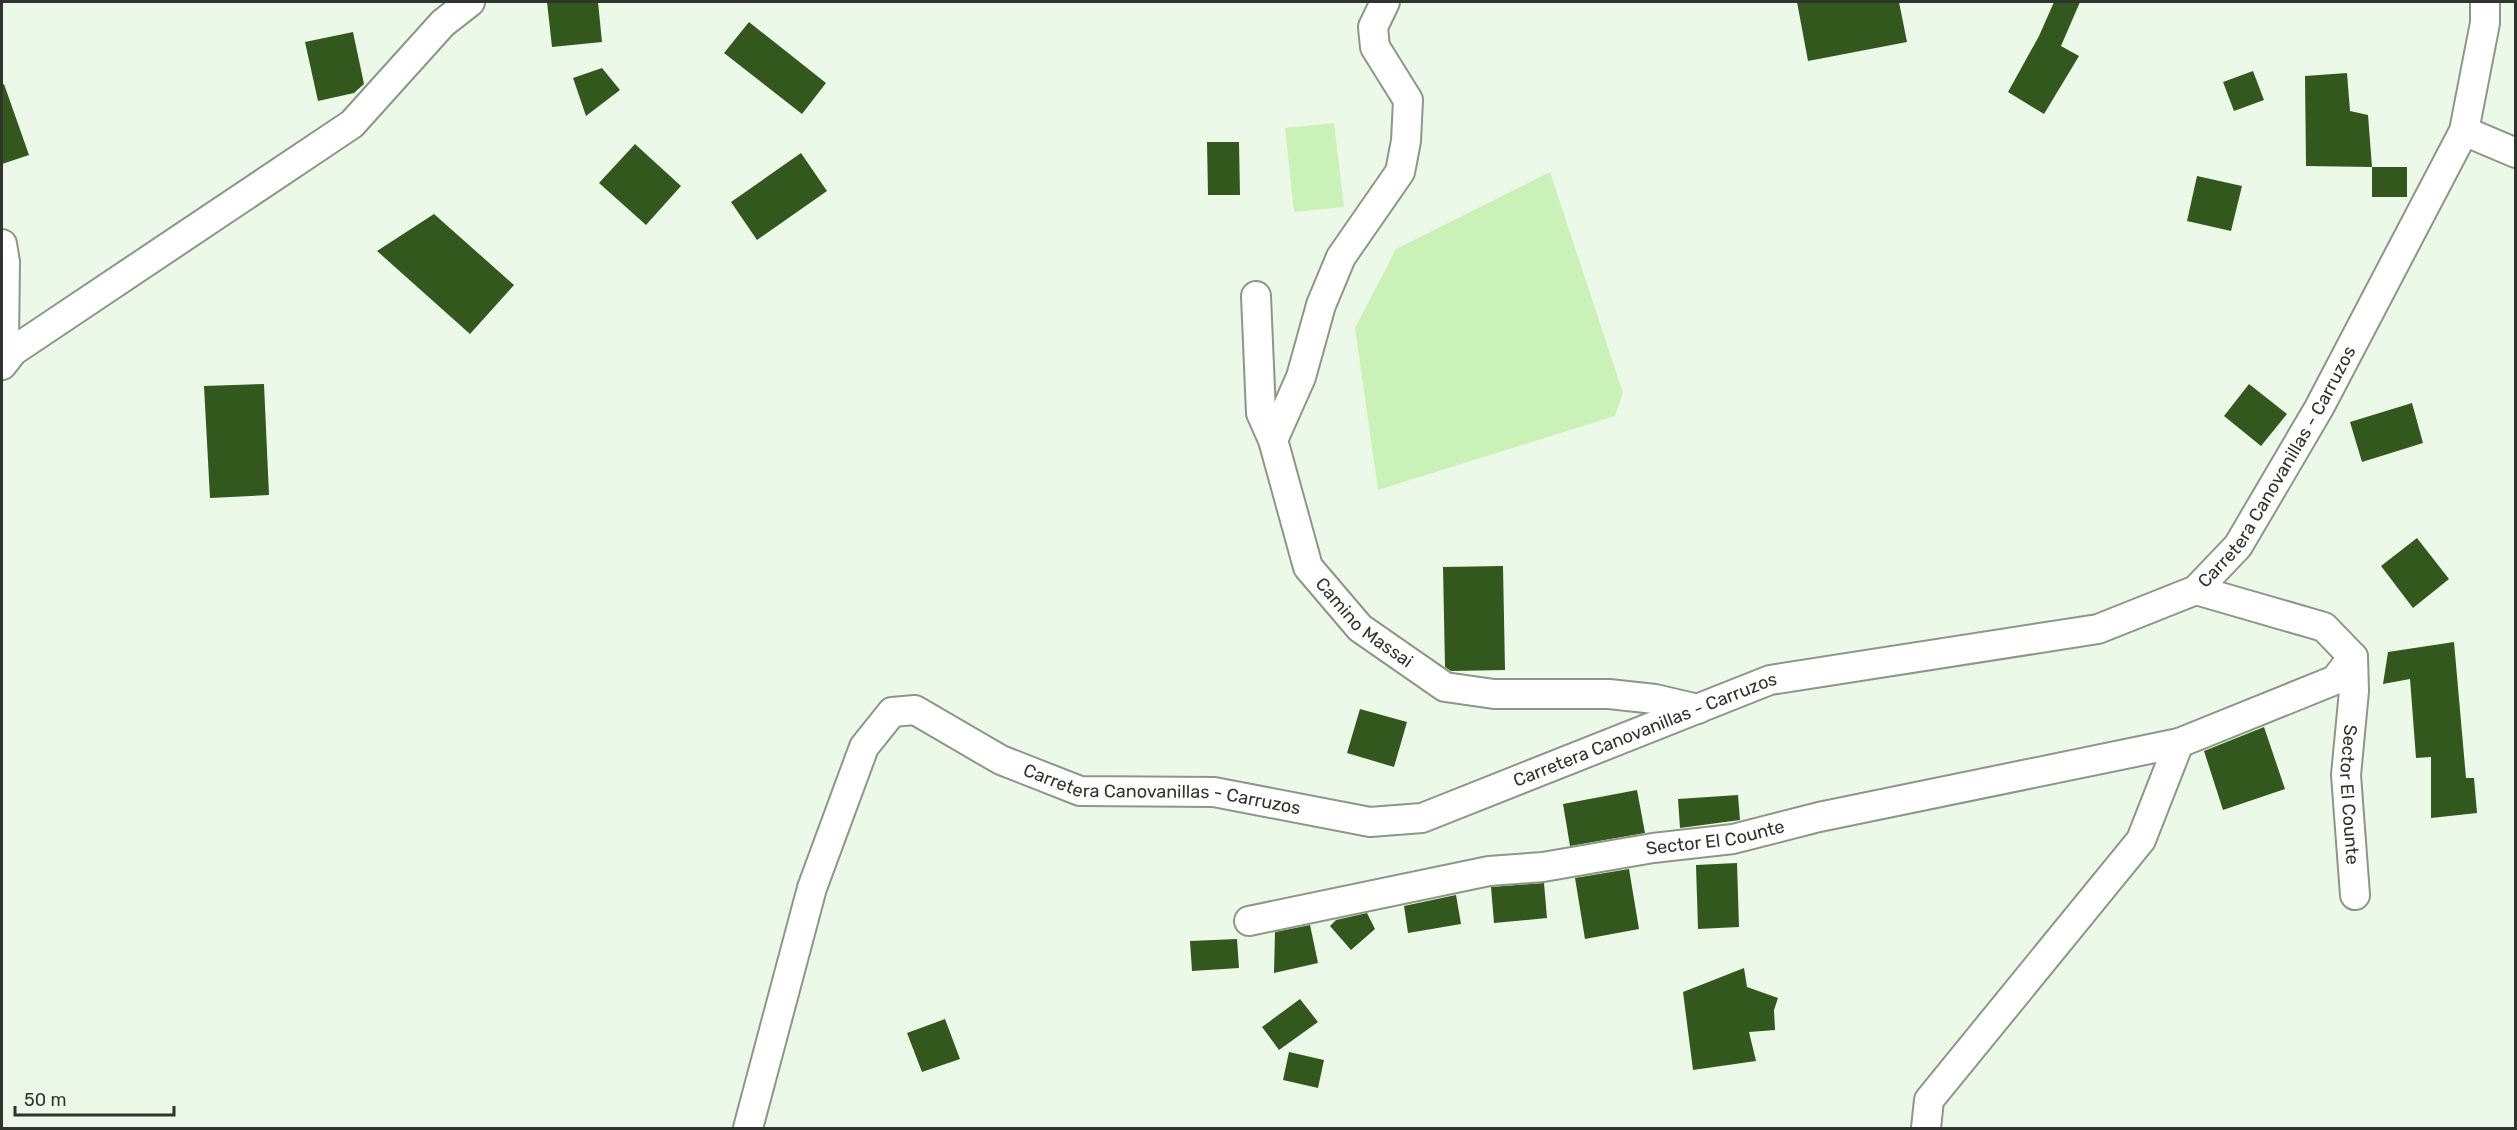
<svg xmlns="http://www.w3.org/2000/svg" width="2517" height="1130" viewBox="0 0 2517 1130" font-family="Rubik,sans-serif">
<rect width="100%" height="100%" fill="#edf9e8"/>
<path fill="#caf2b8" d="M1334 123 1344 207 1294 212 1285 128Z
M1550 172 1623 393 1615 416 1378 490 1355 328 1396 249Z"/>
<path fill="#32581e" d="M547 2H598L602 42 552 47Z
M1797 2H1899L1907 42 1808 61Z
M2054 2H2080L2061 46 2079 56 2044 114 2008 92 2039 36Z
M749 22 826 83 802 114 724 53Z
M353 32 364 84 354 93 318 101 305 42Z
M602 68 620 90 586 116 573 78Z
M2253 71 2264 100 2234 111 2223 82Z
M2347 73 2350 111 2368 115 2372 167 2306 166 2305 76Z
M4 84 29 155 2 164V85Z
M1207 142H1239L1240 195H1208Z
M635 144 681 186 646 225 599 183Z
M801 153 827 191 757 240 731 202Z
M2372 167H2407V197H2372Z
M2197 176 2242 186 2231 231 2187 221Z
M434 214 514 285 470 334 377 251Z
M264 384 269 495 210 498 204 386Z
M2249 384 2287 414 2261 446 2224 416Z
M2412 403 2423 443 2362 462 2350 422Z
M2417 538 2449 579 2413 608 2381 566Z
M1503 566 1505 670 1451 671 1445 667 1443 567Z
M2454 642 2466 778H2474L2477 813 2431 818V757L2416 758 2410 679 2383 684 2388 652Z
M1360 709 1407 722 1394 767 1347 753Z
M2264 727 2285 789 2223 810 2204 751Z
M1637 790 1645 833 1570 846 1563 804Z
M1738 795 1740 820 1680 828 1678 799Z
M1737 863 1739 927 1698 929 1696 865Z
M1629 869 1639 929 1585 939 1575 878Z
M1544 883 1547 918 1494 923 1491 887Z
M1456 895 1461 924 1408 933 1404 906Z
M1367 913 1375 929 1351 950 1330 926 1336 920Z
M1310 925 1318 963 1274 973 1275 932Z
M1237 939 1239 968 1192 971 1190 941Z
M1744 968 1747 987 1778 998 1774 1010 1775 1030 1749 1032 1756 1061 1693 1070 1683 992Z
M1300 999 1318 1022 1279 1050 1262 1027Z
M945 1019 960 1059 922 1072 907 1033Z
M1289 1052 1324 1060 1318 1088 1283 1080Z"/>
<g fill="none" stroke-linecap="round" stroke-linejoin="round">
<g stroke="#8c9787" stroke-width="32">
<g id="minor">
<path d="M2464 131 2516 153"/>
<path d="M2 244 5 262 4 342"/>
<path id="s1" d="M1256 296 1261 413 1273 440 1308 567 1360 628 1445 687 1494 694H1609L1655 699 1698 709"/>
<path d="M2 365 13 351 352 124 443 23 470 2"/>
<path d="M1273 440 1301 377 1321 305 1341 257 1400 172 1406 141 1408 100 1375 47 1373 27 1385 2"/>
<path id="s2" d="M2353 657 2354 691 2346 775 2355 895"/>
<path id="s3" d="M1249 921 1489 871 1543 867 1653 848 1733 839 1819 817 2179 743"/>
<path id="s4" d="M748 1128 812 888 864 747 892 712 915 710 1001 760 1080 791 1214 792 1370 822 1422 818 1770 680 2098 629 2196 590 2238 546 2319 408 2464 131 2485 23V2"/>
<path d="M1926 1128 1929 1100 2141 840 2179 743 2335 680 2353 657 2324 627 2196 590"/>
</g>
</g>
<use href="#minor" stroke="#fff" stroke-width="28"/>
</g>
<g text-anchor="middle" dominant-baseline="central" stroke-width="6" stroke-linejoin="round" paint-order="stroke">
<g font-size="18" fill="#30342e" stroke="#edf9e8">
<text stroke="none"><textPath href="#s4" startOffset="1956">Carretera Canovanillas - Carruzos</textPath></text>
<text stroke="none"><textPath href="#s1" startOffset="358">Camino Massai</textPath></text>
<text stroke="none"><textPath href="#s4" startOffset="1236">Carretera Canovanillas - Carruzos</textPath></text>
<text stroke="none"><textPath href="#s4" startOffset="732">Carretera Canovanillas - Carruzos</textPath></text>
<text stroke="none"><textPath href="#s2" startOffset="138">Sector El Counte</textPath></text>
<text stroke="none"><textPath href="#s3" startOffset="474">Sector El Counte</textPath></text>
</g>
</g>
<rect width="2517" height="1130" fill="none" stroke="#30342e" stroke-width="6"/>
<path d="M15 1106v9h159v-9" fill="none" stroke="#30342e" stroke-width="3"/>
<text x="24" y="1106" font-size="18" fill="#30342e" stroke="#edf9e8" stroke-width="4.5" paint-order="stroke">50 m</text>
</svg>
